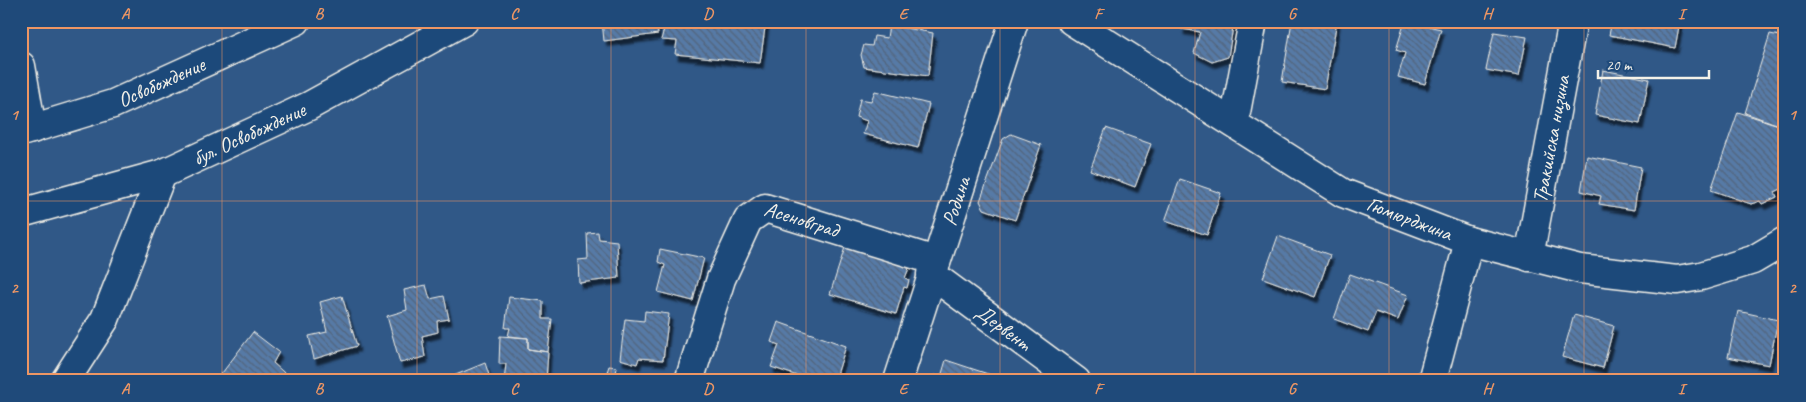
<svg xmlns="http://www.w3.org/2000/svg" width="1806" height="402" viewBox="0 0 1806 402" font-family="Caveat,sans-serif">
<defs>
<pattern id="building-back-hatch" width="6" height="6" patternUnits="userSpaceOnUse" patternTransform="scale(1.25)"><rect width="6" height="6" fill="#577aa6"/><path d="M-1 5l2 2M0 0l6 6M5-1l2 2" fill="none" stroke="#51647b"/></pattern>
<filter id="shadow"><feDropShadow dx="3" dy="5.5" stdDeviation="1" flood-color="#0009"/></filter>
</defs>
<rect width="100%" height="100%" fill="#305887"/>
<filter id="ink" filterUnits="userSpaceOnUse"><feTurbulence type="fractalNoise" baseFrequency=".02" numOctaves="2"/><feDisplacementMap in="SourceGraphic" scale="10" xChannelSelector="R" yChannelSelector="G"/><feConvolveMatrix kernelMatrix="1 2 1 2 8 2 1 2 1" color-interpolation-filters="sRGB"/></filter>
<g filter="url(#ink)">
<path fill="url(#building-back-hatch)" stroke="#f4f1e8" filter="url(#shadow)" d="M602 21H656L658 34 604 41Z
M685 21H766L760 63 675 54 677 41 661 40 665 25 684 27Z
M1182 21H1234L1228 57 1212 62 1194 53 1200 32 1181 29Z
M1292 21H1337L1325 89 1282 82Z
M1405 21 1441 29 1425 84 1398 77 1405 53 1396 50Z
M1612 21H1680L1675 48 1609 35Z
M889 25 933 33 928 76 864 67 861 55 864 45 872 46 874 36 887 38Z
M1494 32 1527 37 1519 76 1486 70Z
M1770 34 1785 37V127L1745 113Z
M1603 70 1649 79 1640 124 1595 115Z
M875 91 929 104 918 148 863 134 867 121 856 117 860 99 871 101Z
M1738 112 1785 127V183L1783 188 1775 192 1777 197 1762 204 1760 201 1751 204 1711 190Z
M1106 128 1151 144 1135 187 1090 170Z
M1011 134 1041 145 1015 220 984 209 980 201 1003 139Z
M1587 156 1641 167 1634 210 1599 204 1601 196 1581 191Z
M1180 179 1221 193 1207 235 1165 221Z
M598 232 599 239 617 241 619 278 579 283 578 260 588 259 587 233Z
M1278 236 1330 255 1315 297 1263 278Z
M847 241 912 261 905 278 909 280 907 288 904 287 896 314 830 294Z
M660 249 704 258 693 301 658 292 665 265 658 262Z
M1350 274 1408 295 1398 320 1376 312 1368 332 1334 319Z
M426 285 430 299 444 296 449 319 437 321 438 332 422 336 425 357 400 363 387 316 407 310 404 290Z
M342 296 357 346 314 359 309 336 327 332 320 302Z
M509 297 543 301V319H552L548 352 528 349V338L508 336 510 328H505Z
M645 311 669 314 663 360 639 358 637 364 620 359 625 319 644 321Z
M1738 311 1778 320 1769 365 1728 357Z
M1574 315 1614 326 1603 368 1562 357Z
M778 322 846 346 835 381H812L771 367 779 345 771 342Z
M253 332 279 352 273 363 291 379 290 381H216Z
M500 336 528 338V349L548 352 546 381H504L506 364H499Z
M946 360 1000 378 999 381H932L934 375 941 377Z
M485 363 491 381H441Z
M609 366 617 367 615 381H592L593 375H606Z"/>
<g fill="none" stroke-linecap="round" stroke-linejoin="round">
<g stroke="#f4f1e8" stroke-width="31">
<g id="street">
<path id="s1" d="M1072 21 1343 193 1469 241 1580 269 1677 280 1701 276 1753 260 1785 241"/>
<path d="M21 66 32 129"/>
<path d="M1234 123 1253 21"/>
<path id="s2" d="M21 132 113 104 296 21"/>
<path id="s3" d="M1529 257 1573 21"/>
<path id="s4" d="M931 274 1076 381"/>
<path d="M65 381 105 319 162 174"/>
<path id="s5" d="M689 381 721 279 748 220 765 208 936 261"/>
<path id="s6" d="M898 381 1014 21"/>
<path d="M1432 381 1469 241"/>
</g>
</g>
<g stroke="#f4f1e8" stroke-width="31">
<g id="primary">
<path id="s7" d="M21 213 162 174 309 106 464 21"/>
</g>
</g>
<use href="#street" stroke="#1f4a7a" stroke-width="28"/>
<use href="#primary" stroke="#1f4a7a" stroke-width="28"/>
</g>
</g>
<path fill="none" stroke="#ed9664" stroke-width="1" stroke-opacity="0.55" d="M222 21V381M417 21V381M611 21V381M806 21V381M1000 21V381M1195 21V381M1389 21V381M1584 21V381M21 201H1785"/>
<g text-anchor="middle" dominant-baseline="central" stroke-width="4" stroke-linejoin="round" paint-order="stroke">
<g font-size="21" fill="#f4f1e8" stroke="#1f4a7a">
<text stroke="none"><textPath href="#s2" startOffset="149">Освобождение</textPath></text>
<text stroke="none"><textPath href="#s7" startOffset="242">бул. Освобождение</textPath></text>
<text stroke="none"><textPath href="#s3" startOffset="120">Тракийска низина</textPath></text>
<text stroke="none"><textPath href="#s6" startOffset="189">Родина</textPath></text>
<text stroke="none"><textPath href="#s1" startOffset="392">Гюмюрджина</textPath></text>
<text stroke="none"><textPath href="#s5" startOffset="231">Асеновград</textPath></text>
<text stroke="none"><textPath href="#s4" startOffset="90">Дервент</textPath></text>
</g>
</g>
<rect width="1806" height="402" fill="none" stroke="#1f4a7a" stroke-width="55"/>
<path d="M1598 70v8h111v-8" fill="none" stroke="#f4f1e8" stroke-width="2.5"/>
<text x="1606" y="70" font-size="15" fill="#f4f1e8" stroke="#1f4a7a" stroke-width="4" paint-order="stroke">20 m</text>
<rect x="28" y="28" width="1750" height="346" fill="none" stroke="#ed9664" stroke-width="2"/>
<g font-size="16" text-anchor="middle" font-weight="bold" fill="#ed9664">
<text x="125" y="19">A</text>
<text x="319" y="19">B</text>
<text x="514" y="19">C</text>
<text x="708" y="19">D</text>
<text x="903" y="19">E</text>
<text x="1098" y="19">F</text>
<text x="1292" y="19">G</text>
<text x="1487" y="19">H</text>
<text x="1681" y="19">I</text>
<text x="14" y="120">1</text>
<text x="1792" y="120">1</text>
<text x="14" y="293">2</text>
<text x="1792" y="293">2</text>
<text x="125" y="394">A</text>
<text x="319" y="394">B</text>
<text x="514" y="394">C</text>
<text x="708" y="394">D</text>
<text x="903" y="394">E</text>
<text x="1098" y="394">F</text>
<text x="1292" y="394">G</text>
<text x="1487" y="394">H</text>
<text x="1681" y="394">I</text>
</g>
</svg>
